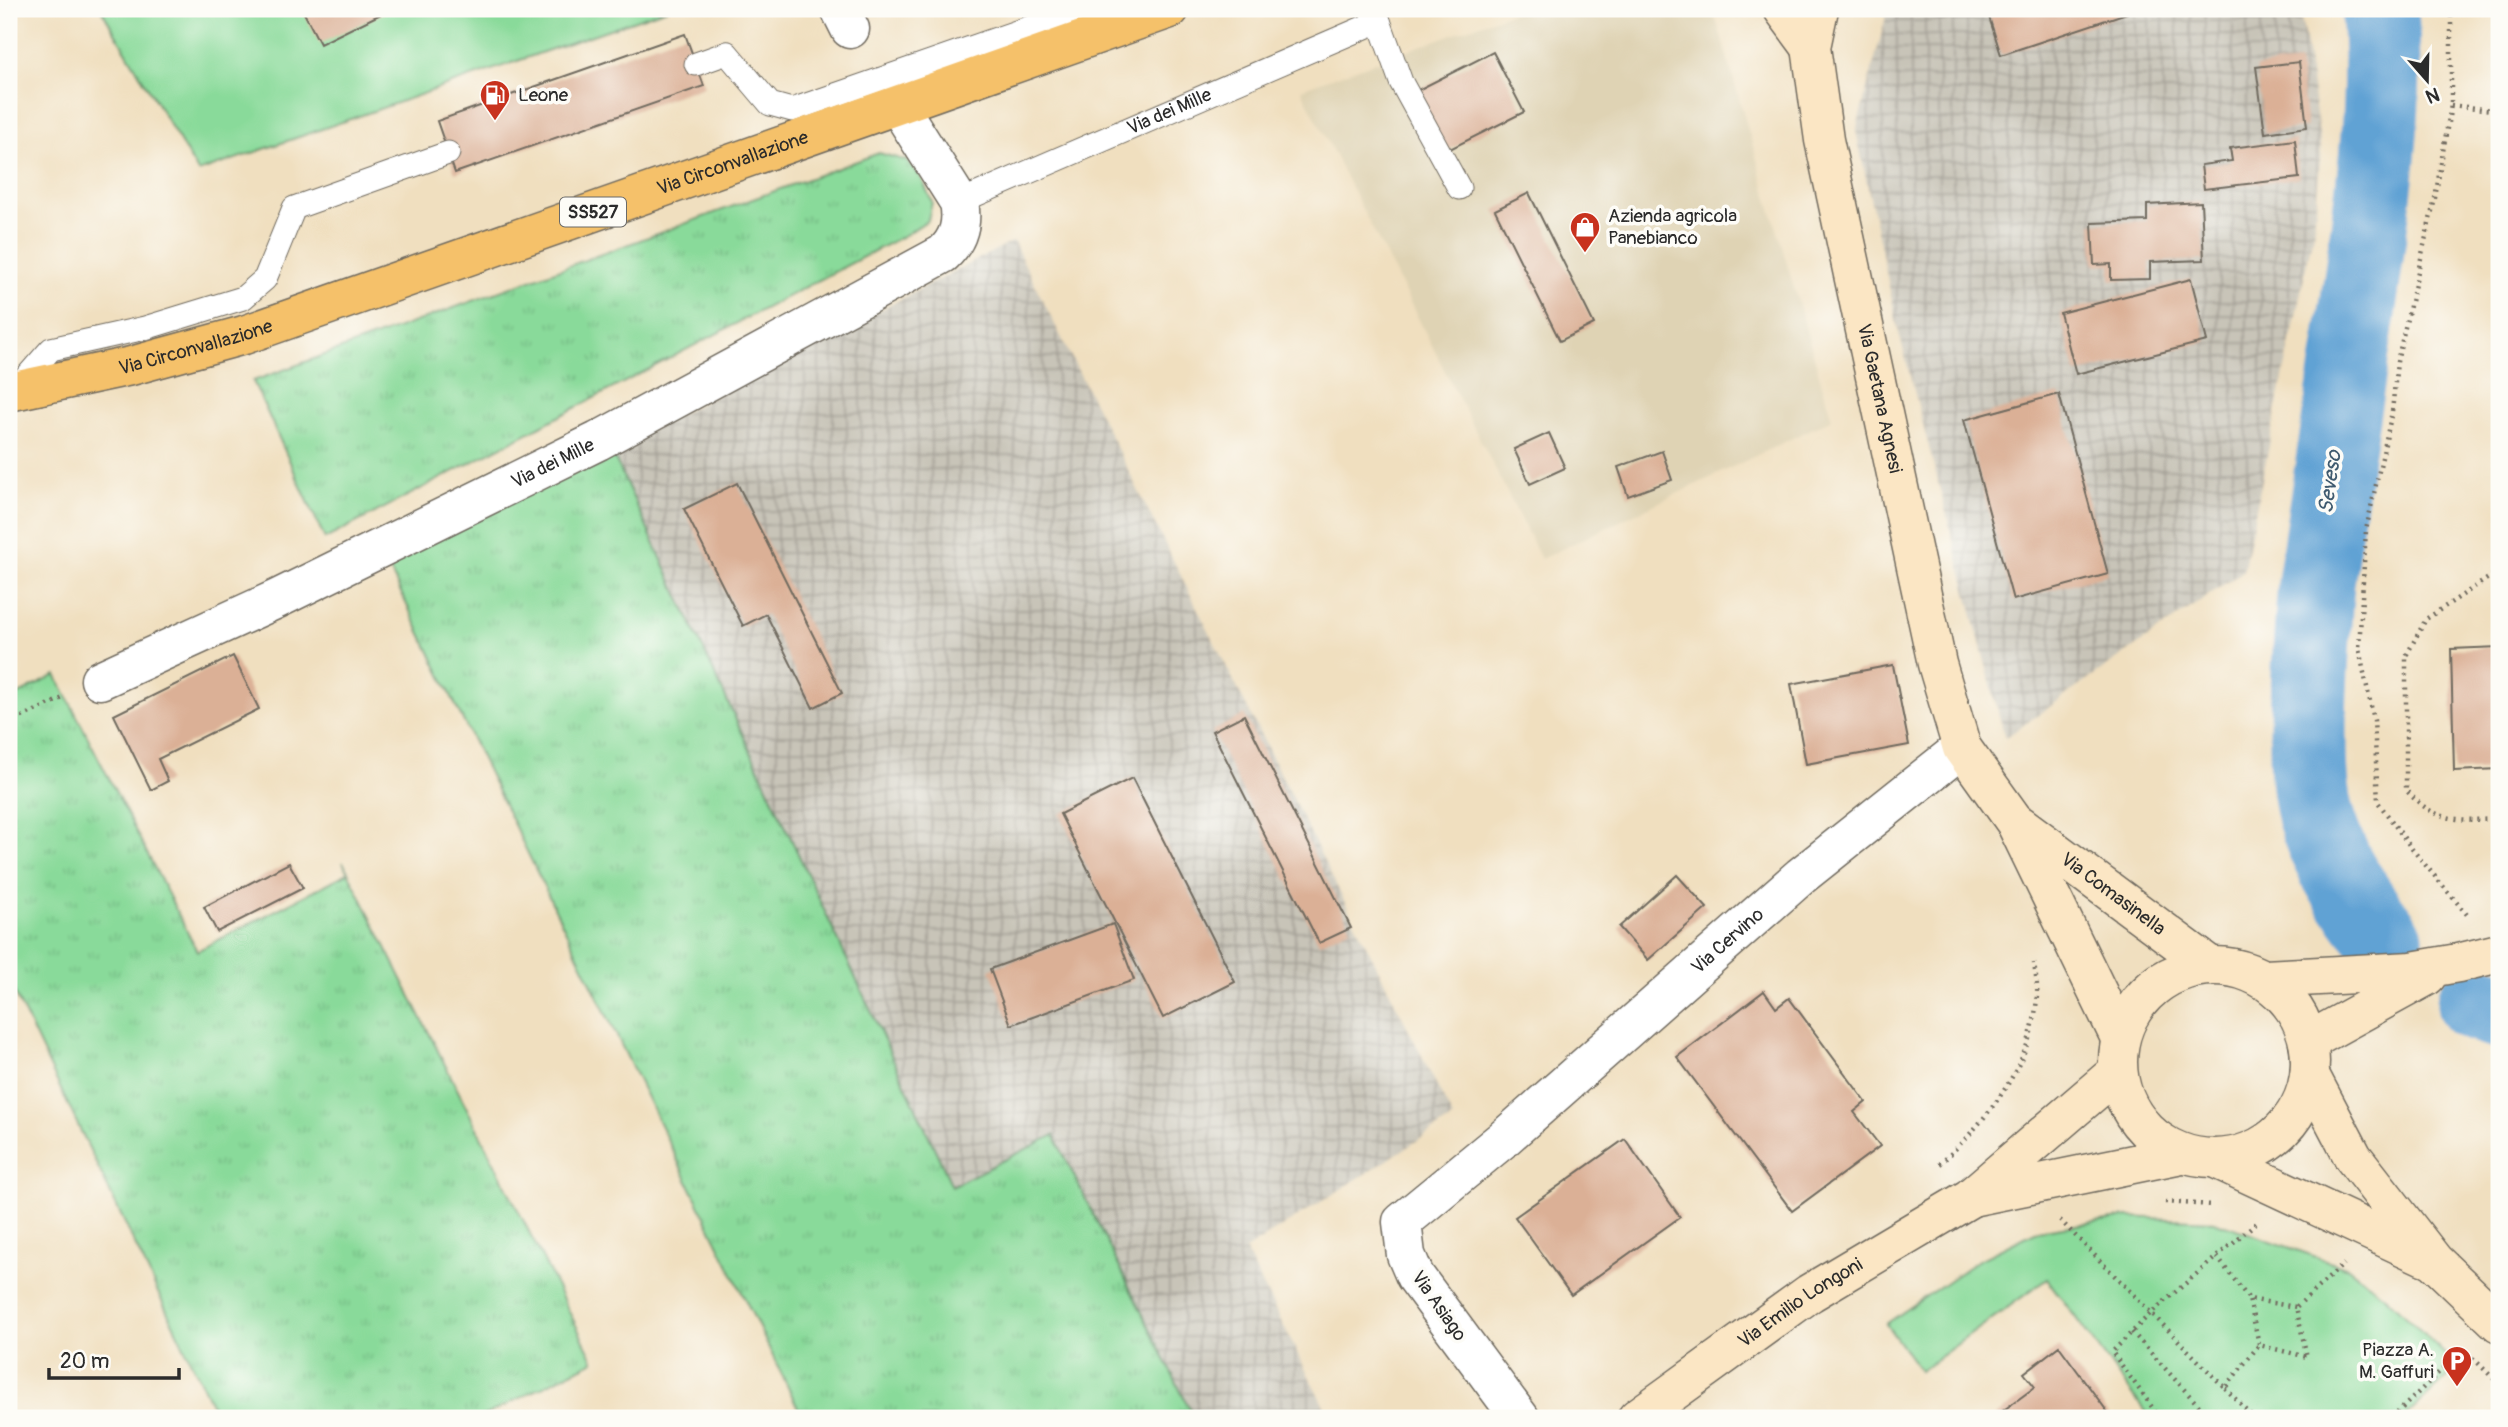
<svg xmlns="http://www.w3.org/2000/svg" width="2508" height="1427" viewBox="0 0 2508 1427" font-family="Pangolin,sans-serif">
<defs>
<pattern id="industrial-grid" width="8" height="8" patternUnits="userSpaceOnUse" patternTransform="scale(1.75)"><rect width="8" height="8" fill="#c8c4b8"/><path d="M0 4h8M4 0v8" fill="none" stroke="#a39f96"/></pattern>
<pattern id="grass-tufts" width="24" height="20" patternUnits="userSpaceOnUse" patternTransform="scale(1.75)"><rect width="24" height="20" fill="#89da9a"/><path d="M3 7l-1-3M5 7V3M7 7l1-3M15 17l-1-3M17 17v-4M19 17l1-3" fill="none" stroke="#76bb85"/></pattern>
</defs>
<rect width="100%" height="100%" fill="#fdfcf7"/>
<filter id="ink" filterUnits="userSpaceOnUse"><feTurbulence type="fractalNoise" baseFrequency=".0143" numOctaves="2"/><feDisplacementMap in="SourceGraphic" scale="14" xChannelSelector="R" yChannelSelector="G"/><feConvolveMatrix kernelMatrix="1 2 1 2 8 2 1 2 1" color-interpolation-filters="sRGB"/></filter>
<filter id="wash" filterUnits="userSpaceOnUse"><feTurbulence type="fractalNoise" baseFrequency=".00686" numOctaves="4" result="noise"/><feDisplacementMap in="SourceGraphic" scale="28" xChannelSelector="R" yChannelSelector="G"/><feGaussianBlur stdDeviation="1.57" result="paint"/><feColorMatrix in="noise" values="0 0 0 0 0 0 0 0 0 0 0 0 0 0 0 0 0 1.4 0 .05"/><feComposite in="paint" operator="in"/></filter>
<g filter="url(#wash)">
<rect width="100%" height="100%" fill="#f0dfbf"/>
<path fill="#dfd3b4" d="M1522 9H1704L1716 19 1832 419 1541 559 1301 89Z"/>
<path fill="url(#industrial-grid)" d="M1888 9H2299L2305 39 2321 148 2314 229 2243 571 2005 738 1899 333 1856 131Z
M1013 241 1453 1118 1245 1250 1330 1418H1194L1054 1135 953 1187 611 450Z"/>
<path fill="url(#grass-tufts)" stroke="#5a8262" stroke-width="2" d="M879 153 907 161 921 177 932 202 928 220 907 234 325 539 253 381Z
M611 450 952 1186 1054 1135 1194 1418H803L386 562Z
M56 675 197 951 348 873 343 862 594 1361 480 1418H218L9 981V699Z"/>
<path fill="#89da9a" stroke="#5a8262" stroke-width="2" d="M101 9H667L198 172Z
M2127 1217 2214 1221 2348 1268 2386 1297 2458 1367 2404 1418H2150L2047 1279 1920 1371 1886 1324 1977 1261 2037 1231Z"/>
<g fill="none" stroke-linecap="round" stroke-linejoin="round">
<path stroke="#60a2d4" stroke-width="77" d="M2380 9C2387 106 2373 204 2359 300 2345 394 2329 489 2316 583 2312 633 2308 683 2308 733 2308 764 2308 795 2318 824 2331 866 2357 904 2385 939
M2475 1003 2499 1010"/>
</g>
<g id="blocks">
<path fill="#dbb096" d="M302 9H391L320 44Z
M2013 9H2125L2127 13 2001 55 1989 17Z
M2260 9H2290V14L2261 17Z
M685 34 704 86 455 173 437 121Z
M1493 52 1524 112 1446 151 1416 91Z
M2299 62 2307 127 2265 133 2256 67Z
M2295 140 2299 178 2204 189 2201 165 2232 161 2230 148Z
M1529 193 1594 324 1560 341 1495 210Z
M2201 202 2204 260 2150 262V279L2111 280V264L2094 265 2092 223 2147 221V205Z
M2191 279 2207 341 2076 374 2060 313Z
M2059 394 2108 574 2013 600 1964 420Z
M1549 433 1565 468 1530 484 1514 449Z
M1662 451 1672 480 1628 496 1618 467Z
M737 483 842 693 813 708 766 614 743 626 684 509Z
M2499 647V769L2454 771 2451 649Z
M233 656 259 709 158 759 168 781 151 790 114 715Z
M1893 665 1909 745 1806 764 1791 684Z
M1244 715 1351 928 1319 943 1212 731Z
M1132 778 1235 982 1163 1018 1060 814Z
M289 863 303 888 217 932 204 907Z
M1677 875 1707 908 1648 960 1619 927Z
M1113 924 1134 980 1011 1025 990 969Z
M1764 991 1776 1008 1789 998 1866 1102 1854 1112 1880 1146 1792 1211 1677 1057Z
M1625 1139 1680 1217 1571 1295 1515 1217Z
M2059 1346 2112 1418H1993L2035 1387 2024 1373Z"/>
</g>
</g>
<g filter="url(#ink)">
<use href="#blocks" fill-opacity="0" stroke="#706a5f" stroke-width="2"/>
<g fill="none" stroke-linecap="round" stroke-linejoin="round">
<g stroke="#706a5f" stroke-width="25">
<g id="lane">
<path d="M1371 10 1379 21 1401 82 1459 188"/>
<path d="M696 64 727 53 770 104 792 110 1083 9"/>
<path id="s1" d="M959 202 1379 21"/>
<path d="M15 390 51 349 145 328 243 298 265 279 294 208 448 153"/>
</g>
</g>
<g stroke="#706a5f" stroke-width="41">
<g id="street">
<path d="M840 9 850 29"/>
<path id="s2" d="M100 680 277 599 598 441 943 254C959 239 963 223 959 202L897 104"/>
<path id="s3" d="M1520 1418 1415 1276 1406 1255 1402 1222 1502 1140 1801 876 1962 748"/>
</g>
</g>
<g stroke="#706a5f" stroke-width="41">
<g id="secondary">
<path d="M1783 9 1811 47"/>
<path id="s4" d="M1819 9 1811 47 1824 140 1937 664 1962 748 2015 822 2120 1038"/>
<path id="s5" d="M2020 825 2209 965"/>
<circle cx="2214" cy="1062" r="96"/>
<path d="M2265 979 2412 971 2458 963 2499 953"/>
<path d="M2309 1041 2427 976"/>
<path d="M2310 1075 2353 1157 2434 1261 2499 1323"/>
<path d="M2216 1159 2426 1257"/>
<path d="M1972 1197 2182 1154"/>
<path id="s6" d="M1637 1418 1810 1293 1970 1198 2117 1072"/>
</g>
</g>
<g stroke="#706a5f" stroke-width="41">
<g id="primary">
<path id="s7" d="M9 392 131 366 244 335 1170 9"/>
</g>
</g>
<path stroke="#706a5f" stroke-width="4.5" stroke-dasharray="2 5" stroke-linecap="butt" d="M2451 9V105L2435 198 2397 362 2392 412 2366 530 2359 649 2374 720 2378 802 2412 849 2469 917
M2451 105 2499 111
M2499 571 2426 619 2406 656V790C2434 822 2458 821 2499 819
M9 723 65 697
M1940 1164C1988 1119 2034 1063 2037 995 2038 985 2035 973 2034 963
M2165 1202 2212 1205
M2060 1220 2225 1388 2259 1345 2307 1357 2296 1307 2344 1264
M2217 1257 2249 1299
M2132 1332 2210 1418
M2259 1344 2249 1299 2296 1307
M2473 1358 2499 1384
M2225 1388 2254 1418
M2160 1418 2112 1352 2151 1313 2257 1222
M2392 1418 2466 1346"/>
<use href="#lane" stroke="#fff" stroke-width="23"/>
<use href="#street" stroke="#fff" stroke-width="38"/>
<use href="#secondary" stroke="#fbe6c4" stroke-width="38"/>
<use href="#primary" stroke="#f5c16b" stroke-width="38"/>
</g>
</g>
<defs>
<g id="fuel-pin" transform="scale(1.575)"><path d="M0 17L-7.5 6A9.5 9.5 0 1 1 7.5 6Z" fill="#c8321e" stroke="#fdfcf7"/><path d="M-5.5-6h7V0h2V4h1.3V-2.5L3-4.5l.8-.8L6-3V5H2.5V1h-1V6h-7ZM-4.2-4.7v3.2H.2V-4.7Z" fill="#fff"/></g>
<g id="shop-pin" transform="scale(1.575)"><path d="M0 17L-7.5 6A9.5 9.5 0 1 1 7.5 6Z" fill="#c8321e" stroke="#fdfcf7"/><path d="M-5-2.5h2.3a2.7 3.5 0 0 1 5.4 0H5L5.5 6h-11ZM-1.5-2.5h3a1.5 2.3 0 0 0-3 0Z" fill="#fff"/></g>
<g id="parking-pin" transform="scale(1.575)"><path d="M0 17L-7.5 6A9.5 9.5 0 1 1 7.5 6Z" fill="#c8321e" stroke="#fdfcf7"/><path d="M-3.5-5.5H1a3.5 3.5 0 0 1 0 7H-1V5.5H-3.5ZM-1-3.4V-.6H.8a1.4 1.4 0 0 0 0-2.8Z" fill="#fff"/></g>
</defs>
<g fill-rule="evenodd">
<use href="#fuel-pin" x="495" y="95"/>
<use href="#shop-pin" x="1585" y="227"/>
<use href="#parking-pin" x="2457" y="1361"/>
</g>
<g text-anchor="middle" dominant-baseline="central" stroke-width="7" stroke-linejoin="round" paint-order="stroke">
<rect fill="#fdfcf7" stroke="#6a6a68" stroke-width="2" x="560" y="197.5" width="66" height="29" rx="5"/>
<g font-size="18" font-weight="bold" fill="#2b2b2b">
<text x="593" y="212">SS527</text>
</g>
<g font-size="19" fill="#2b2b2b" stroke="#fdfcf7" text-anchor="start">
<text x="518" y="95">Leone</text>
<text x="1608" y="216">Azienda agricola<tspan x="1608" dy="22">Panebianco</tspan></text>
<text x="2434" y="1350" text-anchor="end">Piazza A.<tspan x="2434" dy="22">M. Gaffuri</tspan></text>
</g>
<g font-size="19" fill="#2b2b2b" stroke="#fdfcf7">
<text stroke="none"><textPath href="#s1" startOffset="229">Via dei Mille</textPath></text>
<text stroke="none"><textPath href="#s7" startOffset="760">Via Circonvallazione</textPath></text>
<text stroke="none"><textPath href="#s7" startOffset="192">Via Circonvallazione</textPath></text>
<text stroke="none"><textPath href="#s4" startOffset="397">Via Gaetana Agnesi</textPath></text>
<text stroke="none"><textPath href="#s2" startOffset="502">Via dei Mille</textPath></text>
<text stroke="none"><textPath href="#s5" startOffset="116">Via Comasinella</textPath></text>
<text stroke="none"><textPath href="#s3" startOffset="663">Via Cervino</textPath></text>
<text stroke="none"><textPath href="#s6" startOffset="200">Via Emilio Longoni</textPath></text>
<text transform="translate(1439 1306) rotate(55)">Via Asiago</text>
</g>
<g font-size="21" font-style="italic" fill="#405b6f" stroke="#fdfcf7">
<text transform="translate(2330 482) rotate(-82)">Seveso</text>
</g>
</g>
<rect width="2508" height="1427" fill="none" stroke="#fdfcf7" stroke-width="35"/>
<g transform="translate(2427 80) rotate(160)" stroke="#fdfcf7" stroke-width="5" paint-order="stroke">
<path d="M0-5L12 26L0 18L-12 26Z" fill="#2b2b2b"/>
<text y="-10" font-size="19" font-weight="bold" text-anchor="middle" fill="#2b2b2b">N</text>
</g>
<path d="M49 1368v10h130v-10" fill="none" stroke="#2b2b2b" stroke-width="3.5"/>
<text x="60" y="1368" font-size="21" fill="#2b2b2b" stroke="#fdfcf7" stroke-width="5" paint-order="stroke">20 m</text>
</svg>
